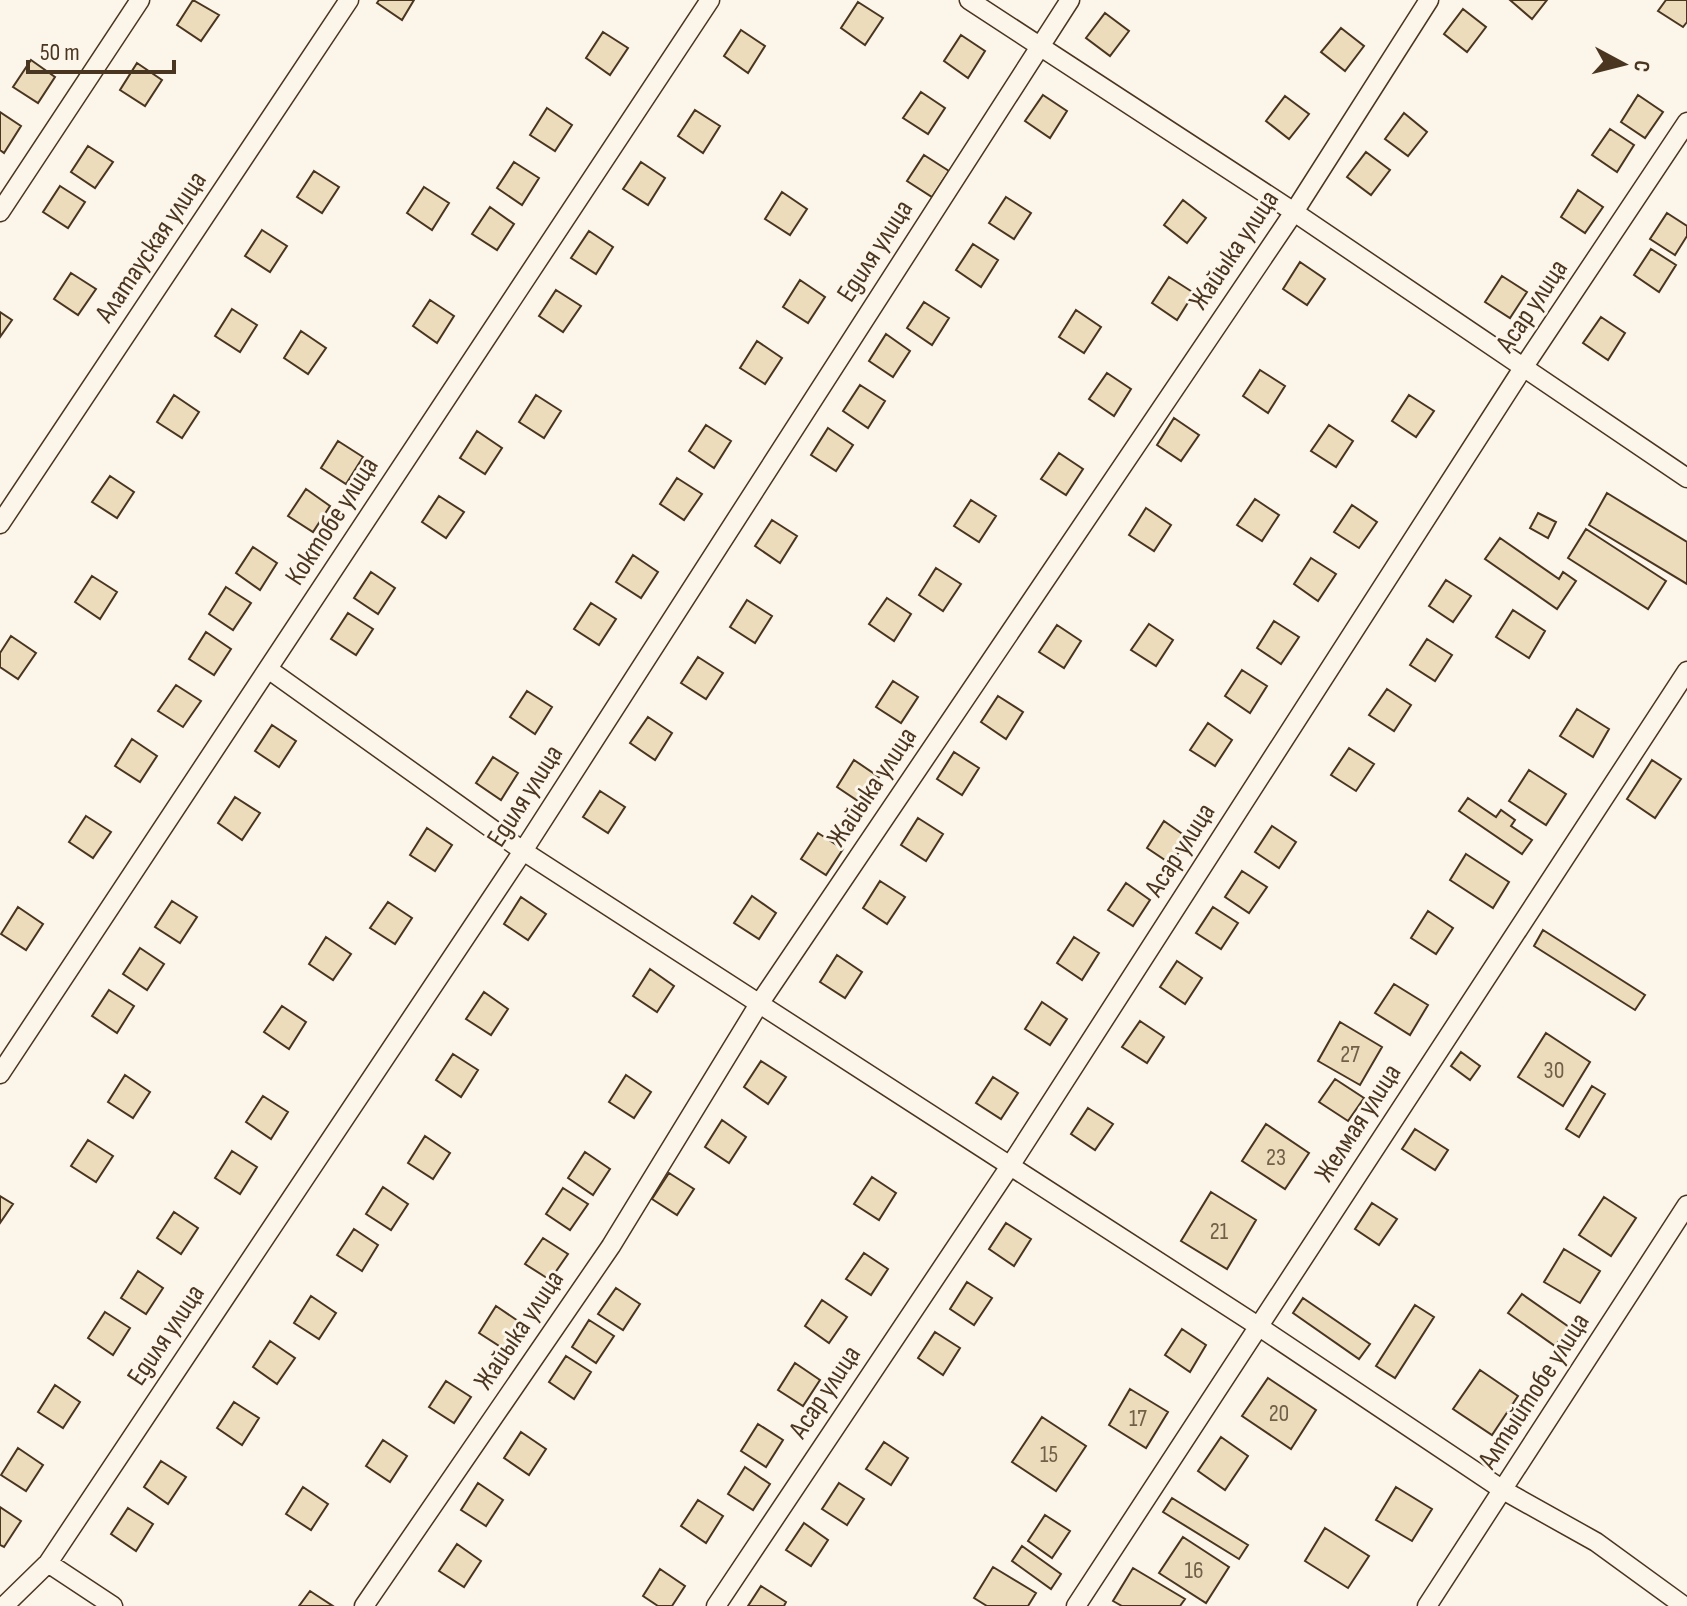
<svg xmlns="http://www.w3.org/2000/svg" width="1687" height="1606" viewBox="0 0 1687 1606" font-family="'Sofia Sans Condensed',sans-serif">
<rect width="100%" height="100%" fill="#fbf6e9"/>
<path fill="#ecdcbc" stroke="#4a3520" stroke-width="2" d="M193 0 219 15 201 41 177 25Z
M379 0H414L402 20 377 3Z
M1510 0H1547L1532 19Z
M1666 0H1687V22L1683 27 1658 11Z
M858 2 883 18 865 45 841 28Z
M1463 9 1486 27 1467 52 1444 34Z
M1105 13 1129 31 1110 56 1086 38Z
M1341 28 1364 46 1345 71 1321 52Z
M741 30 765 46 748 73 724 56Z
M603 32 628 48 610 75 586 58Z
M961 35 985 51 968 78 944 61Z
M31 60 55 77 38 103 13 87Z
M137 63 162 80 145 106 120 90Z
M921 92 945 108 928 134 903 118Z
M1043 95 1067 111 1050 138 1025 121Z
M1638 95 1663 112 1645 138 1621 122Z
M1285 96 1309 114 1289 139 1266 121Z
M547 108 572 125 555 151 530 135Z
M695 110 720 126 703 153 678 136Z
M0 112 21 126 4 153 0 150Z
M1404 113 1427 132 1408 156 1385 139Z
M1610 129 1634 145 1617 172 1592 155Z
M88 146 113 162 95 188 71 172Z
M1366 152 1390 170 1371 195 1347 177Z
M924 155 949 171 932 197 907 181Z
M514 162 539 178 522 205 497 188Z
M641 162 665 178 648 205 623 189Z
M314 171 339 187 322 213 297 197Z
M60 186 85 202 68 228 43 212Z
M424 187 449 203 432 230 407 213Z
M1578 190 1603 207 1585 233 1561 217Z
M782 192 807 209 790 235 765 219Z
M1006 197 1031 213 1014 239 989 223Z
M1183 200 1206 218 1187 243 1164 225Z
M490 207 514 224 497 250 472 234Z
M1667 213 1687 226V236L1675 255 1650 239Z
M262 230 287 246 270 272 245 256Z
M589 231 613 247 596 274 571 258Z
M973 244 998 260 981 287 956 270Z
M1651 249 1676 265 1659 292 1634 275Z
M1300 262 1325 279 1307 305 1283 289Z
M71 273 96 289 78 315 54 299Z
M1502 276 1527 292 1510 318 1485 302Z
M1169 277 1194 293 1177 320 1152 303Z
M800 280 825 297 808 323 783 307Z
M556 290 581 306 563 332 539 316Z
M430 300 454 316 437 343 413 326Z
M924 302 949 318 932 345 907 328Z
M232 309 257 325 240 352 215 336Z
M1076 310 1101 327 1084 353 1059 337Z
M0 312 12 320 0 337Z
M1601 317 1625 333 1608 360 1583 343Z
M301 331 326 348 308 374 284 358Z
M886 334 910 351 893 377 869 361Z
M757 341 782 358 765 384 740 368Z
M1260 370 1285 386 1268 413 1243 396Z
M1107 373 1131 389 1114 416 1089 399Z
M860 385 885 401 868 428 843 411Z
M174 395 199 412 182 438 157 422Z
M536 395 561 411 544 438 519 422Z
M1409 395 1434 411 1416 437 1392 421Z
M1174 418 1199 435 1181 461 1157 445Z
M706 425 731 441 714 468 689 451Z
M1329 425 1353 441 1336 467 1311 451Z
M828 428 853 445 836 471 811 455Z
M477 431 502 448 485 474 460 458Z
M338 441 363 457 346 484 321 468Z
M1059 453 1083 469 1066 495 1041 479Z
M110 476 134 492 117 518 92 502Z
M677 478 702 494 684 520 660 504Z
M306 489 330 506 313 532 288 516Z
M1607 493 1687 542V584L1589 525Z
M439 496 464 512 446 538 422 522Z
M1255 499 1279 515 1262 541 1237 525Z
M971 500 996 516 979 542 954 526Z
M1352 505 1377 522 1359 548 1334 532Z
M1146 508 1171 525 1154 551 1129 535Z
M1538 513 1556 522 1548 538 1530 528Z
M772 520 797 536 780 563 755 546Z
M1586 529 1666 581 1648 609 1568 558Z
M1500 538 1559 579 1563 572 1576 581 1557 609 1485 559Z
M253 547 277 563 260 590 236 573Z
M633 555 658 572 641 598 616 582Z
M1311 558 1336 574 1318 601 1294 584Z
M936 568 961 584 943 611 919 595Z
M371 572 395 588 378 614 354 598Z
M92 576 117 592 100 619 75 602Z
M1446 580 1471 596 1453 622 1429 606Z
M226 587 251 603 233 630 209 614Z
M887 598 911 614 894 641 869 624Z
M747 600 772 616 755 643 730 627Z
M591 603 616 619 599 645 574 629Z
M1513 610 1545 631 1529 658 1496 637Z
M348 613 373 629 356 655 331 639Z
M1274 621 1299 637 1281 664 1257 648Z
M1149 624 1173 640 1156 666 1131 650Z
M1057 625 1081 641 1064 668 1039 652Z
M206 632 231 649 214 675 189 659Z
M11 636 36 653 18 679 0 667V653Z
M1427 639 1452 655 1435 681 1410 665Z
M698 657 723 673 706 699 681 683Z
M1242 670 1267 686 1250 713 1225 696Z
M893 681 918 697 901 723 876 707Z
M176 685 201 701 183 727 158 711Z
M1387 689 1411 705 1394 731 1369 715Z
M527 691 552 707 535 734 510 717Z
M998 696 1023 712 1006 739 981 722Z
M1577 709 1609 729 1593 757 1560 736Z
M648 717 672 733 655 760 630 743Z
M1208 723 1232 740 1215 766 1190 750Z
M272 725 296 741 279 767 255 751Z
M132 739 157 756 140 782 115 766Z
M1349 748 1374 764 1356 791 1331 775Z
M954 752 979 768 962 795 937 779Z
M493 757 518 773 501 800 476 783Z
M854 760 879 777 861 803 837 787Z
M1652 760 1681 779 1655 818 1627 799Z
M1529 770 1566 794 1546 825 1509 801Z
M600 791 625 807 608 833 583 817Z
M235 797 260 813 242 840 218 823Z
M1468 798 1496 817 1501 810 1515 820 1511 826 1532 840 1522 854 1459 811Z
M86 816 111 832 93 858 69 842Z
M918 818 943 834 926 861 901 845Z
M1164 821 1188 838 1171 864 1147 848Z
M1272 826 1296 842 1279 868 1255 852Z
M427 828 452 845 435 871 410 855Z
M818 833 843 849 826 875 801 859Z
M1466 854 1509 882 1493 908 1450 880Z
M1242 871 1267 887 1249 913 1225 897Z
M880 881 905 897 887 924 863 908Z
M1126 883 1150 900 1133 926 1108 910Z
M752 896 776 913 759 939 734 923Z
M521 897 546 914 528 940 504 924Z
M172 901 197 917 180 943 155 927Z
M388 902 412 918 395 944 370 928Z
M18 907 43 924 26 950 1 934Z
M1213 907 1238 923 1221 949 1196 933Z
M1428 911 1453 928 1436 954 1411 938Z
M1543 930 1645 995 1635 1010 1534 946Z
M326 937 351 954 333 980 309 964Z
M1074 937 1099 953 1082 980 1057 963Z
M140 948 164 964 147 990 123 974Z
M837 955 862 972 845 998 820 982Z
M1177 961 1202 978 1185 1004 1160 987Z
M650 969 674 986 657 1012 633 996Z
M1394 984 1428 1005 1410 1035 1375 1013Z
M109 990 134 1006 117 1033 92 1016Z
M484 992 508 1009 491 1035 466 1019Z
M1042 1002 1067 1019 1050 1045 1025 1029Z
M282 1006 306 1022 289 1049 264 1032Z
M1140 1021 1164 1037 1147 1063 1122 1047Z
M1340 1022 1382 1047 1360 1085 1318 1061Z
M1546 1033 1590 1062 1563 1106 1518 1077Z
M1461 1052 1480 1066 1470 1080 1451 1066Z
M453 1054 478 1070 461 1097 436 1080Z
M761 1061 786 1077 768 1104 744 1087Z
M125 1075 150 1092 133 1118 108 1102Z
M626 1075 651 1092 634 1118 609 1102Z
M993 1077 1018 1093 1001 1119 976 1103Z
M1335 1079 1364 1098 1348 1121 1319 1102Z
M1592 1086 1605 1094 1579 1137 1566 1129Z
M263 1096 288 1112 271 1139 246 1122Z
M1088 1108 1113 1124 1095 1150 1071 1134Z
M722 1120 746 1137 729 1163 705 1147Z
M1266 1124 1309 1153 1285 1189 1242 1161Z
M1415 1129 1448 1150 1435 1170 1402 1149Z
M425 1136 450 1153 433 1179 408 1163Z
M88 1140 113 1156 96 1182 71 1166Z
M232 1151 257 1167 240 1194 215 1178Z
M585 1152 610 1169 593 1195 568 1178Z
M669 1173 694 1189 677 1215 652 1199Z
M872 1177 896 1193 879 1220 854 1204Z
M383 1187 408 1204 391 1230 366 1214Z
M563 1188 588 1204 570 1230 546 1214Z
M1211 1192 1256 1220 1227 1269 1181 1241Z
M0 1196 13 1204 0 1223Z
M1604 1197 1636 1218 1611 1256 1579 1235Z
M1372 1203 1397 1219 1379 1245 1355 1229Z
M174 1212 198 1228 181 1254 157 1238Z
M1006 1223 1031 1239 1014 1266 989 1249Z
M354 1229 378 1245 362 1271 337 1255Z
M543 1238 568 1254 550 1280 525 1264Z
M1564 1249 1600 1271 1580 1303 1544 1282Z
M864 1253 888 1269 871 1295 846 1279Z
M138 1271 163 1288 146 1314 121 1298Z
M967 1282 992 1298 974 1325 950 1309Z
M616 1288 640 1304 623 1330 598 1314Z
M1522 1294 1569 1327 1555 1346 1508 1313Z
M311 1296 336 1313 319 1339 294 1323Z
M1303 1298 1370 1344 1359 1359 1293 1313Z
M822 1300 847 1317 829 1343 805 1326Z
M1415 1305 1434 1317 1395 1378 1376 1366Z
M496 1306 521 1323 504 1349 479 1333Z
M105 1312 130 1328 113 1355 88 1338Z
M589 1320 614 1336 596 1363 572 1347Z
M1182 1329 1206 1345 1190 1372 1165 1355Z
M935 1332 960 1348 943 1375 918 1358Z
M270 1341 295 1358 277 1384 253 1367Z
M566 1356 591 1372 574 1399 549 1382Z
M795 1363 820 1380 803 1406 778 1390Z
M1480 1370 1518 1396 1492 1435 1453 1409Z
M1268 1378 1316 1410 1291 1449 1242 1416Z
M446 1381 471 1397 454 1423 429 1407Z
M55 1385 80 1402 63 1428 38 1412Z
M1130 1389 1168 1412 1146 1448 1109 1425Z
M234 1402 259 1418 242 1445 217 1428Z
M1042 1417 1086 1446 1056 1491 1012 1462Z
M758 1424 783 1440 766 1467 741 1451Z
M521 1432 546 1449 529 1475 504 1458Z
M1221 1437 1248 1456 1225 1490 1198 1471Z
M383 1440 407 1456 390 1482 366 1466Z
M884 1442 908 1458 891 1485 866 1469Z
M18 1448 43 1465 26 1491 1 1475Z
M161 1461 186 1477 168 1504 144 1487Z
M745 1467 770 1484 753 1510 728 1494Z
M478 1483 503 1500 486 1526 461 1510Z
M839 1483 864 1499 847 1525 822 1509Z
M303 1487 328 1504 311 1530 286 1514Z
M1396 1487 1432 1509 1412 1541 1376 1520Z
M1172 1498 1248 1545 1239 1559 1163 1512Z
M698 1500 723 1516 706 1543 681 1526Z
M0 1507 21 1521 4 1547 0 1545Z
M128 1508 153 1524 136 1551 111 1534Z
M1045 1515 1070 1531 1052 1558 1028 1541Z
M804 1523 828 1540 811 1566 786 1550Z
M1325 1528 1369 1556 1348 1588 1305 1561Z
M1183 1537 1229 1567 1206 1603 1159 1573Z
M457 1544 481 1561 464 1587 439 1571Z
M1022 1546 1061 1574 1051 1589 1012 1561Z
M993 1567 1036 1593 1028 1606H987L974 1598Z
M1133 1568 1185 1599 1180 1606H1122L1113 1601Z
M660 1569 685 1586 672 1606H658L643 1596Z
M761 1586 786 1602 784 1606H748Z
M310 1591 333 1606H299Z"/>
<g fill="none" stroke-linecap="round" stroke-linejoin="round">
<g stroke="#4a3520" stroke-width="21">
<path id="street" d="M969 0 1294 212 1687 478
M0 212 140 0
M0 524 349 0
M268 669 523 851 1258 1326 1503 1490 1596 1542 1684 1606
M0 1074 710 0
M48 1563 113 1606
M4 1606 48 1563 523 851 1070 0
M364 1606 611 1246 759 1004 1294 212 1429 0
M716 1606 1010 1166 1523 368 1687 122
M1076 1606 1687 671
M1427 1606 1687 1205"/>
</g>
<use href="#street" stroke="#fbf6e9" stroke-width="18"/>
</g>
<g text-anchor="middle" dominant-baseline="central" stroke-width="6" stroke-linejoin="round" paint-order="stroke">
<g font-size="24" fill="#725f47">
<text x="1350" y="1054">27</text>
<text x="1554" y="1070">30</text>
<text x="1276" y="1157">23</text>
<text x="1219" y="1231">21</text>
<text x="1279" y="1413">20</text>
<text x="1138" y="1418">17</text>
<text x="1049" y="1454">15</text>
<text x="1194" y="1570">16</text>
</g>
<g font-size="28" fill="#4a3520" stroke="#fbf6e9">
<text transform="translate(151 247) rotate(-56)">Алатауская улица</text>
<text transform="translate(1234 250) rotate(-56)">Жайыка улица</text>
<text transform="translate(875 251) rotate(-57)">Едиля улица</text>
<text transform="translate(1532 306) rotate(-56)">Асар улица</text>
<text transform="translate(332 521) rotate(-57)">Коктобе улица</text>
<text transform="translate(872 787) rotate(-56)">Жайыка улица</text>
<text transform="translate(525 796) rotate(-57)">Едиля улица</text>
<text transform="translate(1180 850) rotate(-57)">Асар улица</text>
<text transform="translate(1358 1123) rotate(-57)">Желмая улица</text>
<text transform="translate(519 1330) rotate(-56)">Жайыка улица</text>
<text transform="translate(166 1335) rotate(-56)">Едиля улица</text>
<text transform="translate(1534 1391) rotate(-57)">Алтыйтобе улица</text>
<text transform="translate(825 1392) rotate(-56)">Асар улица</text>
</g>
</g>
<g transform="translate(1623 64) rotate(97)" stroke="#fbf6e9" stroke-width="6" paint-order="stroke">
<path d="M0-6L14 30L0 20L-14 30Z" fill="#4a3520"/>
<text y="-12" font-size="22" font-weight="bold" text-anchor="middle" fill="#4a3520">С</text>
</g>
<path d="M28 60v12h146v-12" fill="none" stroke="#4a3520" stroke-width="4"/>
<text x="40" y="60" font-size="24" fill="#4a3520" stroke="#fbf6e9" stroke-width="6" paint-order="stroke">50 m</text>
</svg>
